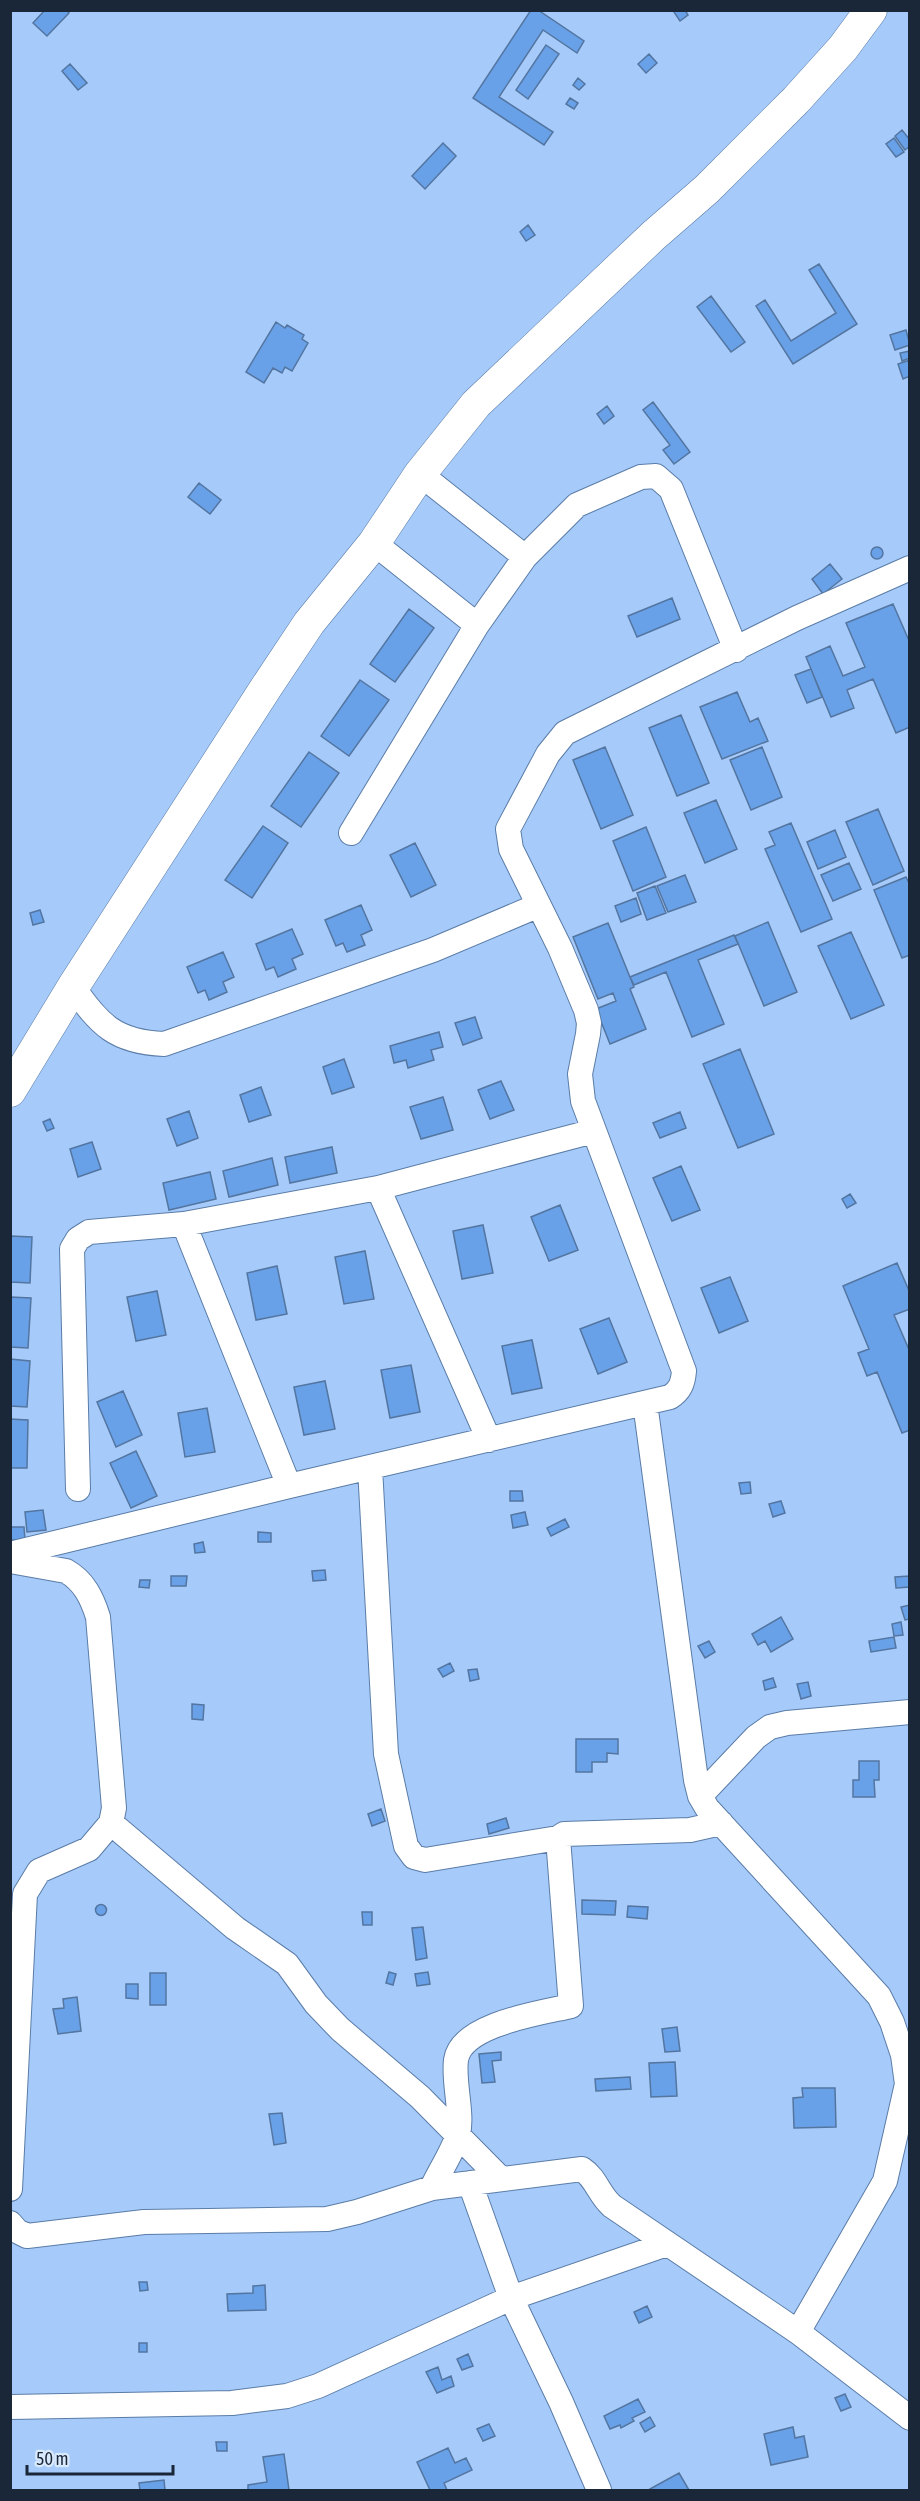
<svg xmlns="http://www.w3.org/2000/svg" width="920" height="2501" viewBox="0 0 920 2501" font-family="'Asap Condensed',sans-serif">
<rect width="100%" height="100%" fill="#a6cbfa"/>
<path fill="#69a1e8" stroke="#5375a0" stroke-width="1.5" d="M45 10H66L69 13 47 36 33 23Z
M531 10H538L584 41 577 53 543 30 499 97 553 132 544 145 473 98Z
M676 10H685L688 15 680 21 674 12Z
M546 45 559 54 528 99 516 90Z
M649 54 657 63 646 73 638 64Z
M70 64 87 83 78 90 62 71Z
M578 78 585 84 579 90 573 85Z
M570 98 578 103 574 109 566 104Z
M902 130 910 140V146L905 150 895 136Z
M894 138 904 152 896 157 886 144Z
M443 143 456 156 425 189 412 176Z
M528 225 535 235 526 241 520 232Z
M819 264 857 324 793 364 756 306 765 300 791 341 836 313 809 270Z
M711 296 745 342 731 352 697 307Z
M276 322 285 328 287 325 304 335 302 339 308 343 292 371 285 367 282 373 273 368 264 383 246 372Z
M906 330 910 345 895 350 890 335Z
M910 351V358L902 361 900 353Z
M910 360V376L903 379 898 364Z
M653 402 690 452 674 464 663 450 670 445 643 410Z
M607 406 614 416 604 424 597 414Z
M199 483 221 500 210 514 188 497Z
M871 553a6 6 0 1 1 12 0a6 6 0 1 1-12 0Z
M830 564 842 579 823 594 812 579Z
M672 598 680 619 637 637 628 616Z
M893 604 910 643V727L896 733 873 679 847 690 854 708 831 717 806 657 830 646 843 676 865 667 846 623Z
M409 609 434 628 395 682 370 664Z
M811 669 822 697 807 703 795 675Z
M360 680 389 700 349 756 321 736Z
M737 692 750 722 758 718 768 741 722 759 700 707Z
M681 715 709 783 677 796 649 728Z
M605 747 633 815 601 829 573 760Z
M762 747 782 797 751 810 730 760Z
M309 752 339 773 301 827 271 806Z
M716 800 737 849 705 863 684 813Z
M878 809 904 871 873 885 846 822Z
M791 823 832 919 801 932 765 849 775 845 769 832Z
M263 826 288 843 252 898 225 880Z
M646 827 666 877 633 891 613 841Z
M835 830 846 857 818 869 807 842Z
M415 843 436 885 411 897 390 855Z
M849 863 861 889 833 901 821 875Z
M685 875 696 902 668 912 657 886Z
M906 877 910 885V955L902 958 874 890Z
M655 886 666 913 647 920 637 893Z
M636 898 641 914 621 922 615 906Z
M361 905 372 930 361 935 365 945 347 952 343 943 336 946 325 920Z
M40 910 44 922 33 925 30 913Z
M768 922 797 992 764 1006 735 936Z
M608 923 634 987 630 989 646 1029 610 1044 596 1009 616 1001 613 993 598 999 573 937Z
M292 929 303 954 292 959 296 969 278 977 274 967 266 970 256 944Z
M851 932 884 1005 851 1019 818 946Z
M734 935 738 944 698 960 724 1024 692 1037 666 972 634 985 630 977Z
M223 952 234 977 223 982 227 992 209 1000 205 990 198 993 187 967Z
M475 1017 482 1038 463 1045 455 1023Z
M439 1032 443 1047 431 1050 434 1060 408 1068 406 1060 394 1063 390 1046Z
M740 1049 774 1134 738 1148 703 1064Z
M344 1059 354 1087 332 1094 323 1067Z
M501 1081 514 1110 490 1119 478 1090Z
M261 1087 271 1115 249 1122 240 1095Z
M443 1097 453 1130 421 1139 410 1107Z
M189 1111 198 1138 177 1146 167 1119Z
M680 1112 686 1128 660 1138 653 1123Z
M50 1119 54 1128 47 1131 43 1122Z
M92 1142 101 1169 78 1177 70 1149Z
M332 1147 337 1173 290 1183 285 1157Z
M272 1158 278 1185 229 1197 223 1171Z
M681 1166 700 1210 672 1221 653 1178Z
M210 1172 216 1199 169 1210 163 1183Z
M850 1194 856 1203 847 1208 842 1199Z
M560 1205 578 1250 549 1261 531 1217Z
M483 1225 493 1273 462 1279 453 1231Z
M10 1236 32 1237 30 1283 10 1282Z
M365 1251 374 1299 344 1304 335 1257Z
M897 1263 910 1293V1309L894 1315 910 1352V1430L902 1433 877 1372 867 1376 858 1353 869 1349 843 1286Z
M277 1266 287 1314 256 1320 247 1273Z
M730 1277 748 1321 719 1333 701 1288Z
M157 1291 166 1335 136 1341 127 1297Z
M10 1297 31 1298 28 1348 10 1347Z
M609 1318 627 1362 598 1374 580 1329Z
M532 1340 542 1388 512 1394 502 1346Z
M10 1359 30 1361 27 1407 10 1406Z
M411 1365 420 1412 390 1418 381 1370Z
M325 1381 335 1429 304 1435 294 1387Z
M123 1391 142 1435 116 1447 97 1402Z
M207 1408 215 1452 185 1457 178 1413Z
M10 1419 28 1420 27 1468H10Z
M136 1451 157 1496 131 1508 110 1463Z
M750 1482 751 1493 741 1494 739 1483Z
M510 1491H522L523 1501H510Z
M781 1501 785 1513 773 1517 769 1504Z
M43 1510 46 1530 27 1532 25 1512Z
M525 1512 528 1525 513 1528 511 1515Z
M565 1519 569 1527 551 1536 547 1528Z
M10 1527H24L25 1540H10Z
M258 1532 271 1533V1542H258Z
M203 1542 205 1552 195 1553 194 1544Z
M325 1570 326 1580 313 1581 312 1571Z
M171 1576H187L186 1586H171Z
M909 1576 910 1587 896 1588 895 1577Z
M140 1580H150L149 1588 139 1587Z
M910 1605V1619L905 1620 901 1607Z
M781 1617 793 1639 771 1652 765 1641 758 1645 752 1634Z
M901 1622 903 1635 894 1636 892 1624Z
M894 1637 896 1648 871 1652 869 1641Z
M709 1641 715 1652 705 1658 698 1646Z
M450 1663 454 1671 443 1677 438 1669Z
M477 1669 479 1679 470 1681 468 1670Z
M773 1678 776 1687 765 1690 763 1681Z
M808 1682 811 1696 801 1699 797 1684Z
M192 1704 204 1705 203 1720 192 1719Z
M576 1739H618V1754L607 1753V1762H592V1772H576Z
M859 1761H879V1780H874L875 1797H853V1780H859Z
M381 1809 385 1821 372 1826 368 1814Z
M506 1818 509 1828 489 1834 487 1824Z
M582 1900 616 1901 615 1915 582 1914Z
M95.5 1910a5.5 5.5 0 1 1 11 0a5.5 5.5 0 1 1-11 0Z
M628 1906 648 1907 647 1919 627 1917Z
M362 1912H372V1925H363Z
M423 1927 427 1958 416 1960 412 1928Z
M389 1972 396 1974 393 1985 386 1983Z
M428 1972 430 1984 417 1986 415 1974Z
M150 1973H166V2005H150Z
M126 1984H138V1999L126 1998Z
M77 1997 81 2031 58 2034 53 2009 64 2008 63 1999Z
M677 2027 680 2051 665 2052 662 2029Z
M501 2052V2060L492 2061 495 2082 482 2083 479 2054Z
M675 2062 677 2096 651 2097 649 2063Z
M630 2077 631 2089 596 2091 595 2079Z
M802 2088H835L836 2127 794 2128 793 2098 803 2097Z
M282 2113 286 2143 274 2145 269 2114Z
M139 2282H147L148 2290 140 2291Z
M265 2285 266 2310 228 2311 227 2294 253 2293V2286Z
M647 2306 652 2317 639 2323 634 2312Z
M139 2343H147V2352H139Z
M468 2354 473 2366 462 2370 457 2359Z
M438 2367 442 2380 451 2376 454 2386 437 2393 426 2372Z
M845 2394 851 2407 841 2411 835 2398Z
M638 2399 645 2412 632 2418 634 2421 621 2428 620 2425 610 2429 604 2416Z
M650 2417 655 2426 645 2432 640 2423Z
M489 2424 495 2436 483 2441 477 2429Z
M793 2427 795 2438 804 2436 808 2457 771 2465 764 2434Z
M216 2442H227V2451H217Z
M448 2448 455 2463 466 2458 472 2470 444 2483 447 2490H430L417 2462Z
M284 2454 289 2490H248V2485L267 2482 263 2457Z
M679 2473 689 2490H651L650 2489Z
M164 2480 165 2490H140L139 2483Z"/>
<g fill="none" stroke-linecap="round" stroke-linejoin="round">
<g stroke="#5a7ca7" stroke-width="26">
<path id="minor" d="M420 474 525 557
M374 543 477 625
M351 833 477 625 525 557 577 505 641 477 656 476 671 489 736 650
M73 987C100 1025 115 1042 164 1044L433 950 537 906
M378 1188 489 1440
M184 1224 289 1486
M645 1403 696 1780 700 1796 707 1808 879 1996 892 2022 903 2055 907 2084 885 2181 798 2332
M370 1468 386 1754 406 1846 414 1857 425 1860 558 1838
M78 1489 72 1249 78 1239 89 1232 184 1224 378 1188 594 1131
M10 1554 289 1486 670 1397C680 1391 683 1383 684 1371L583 1101 580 1074 588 1034 589 1023 586 1010 560 948 511 849 508 829 548 754 565 733 797 618 910 568
M10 1561 66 1571C84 1581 92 1598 98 1617L114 1808 111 1823 89 1849 39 1871 25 1894 10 2189
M700 1796 756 1737 770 1727 787 1723 910 1712
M111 1823 235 1928 287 1964 316 2004 340 2029 420 2097 501 2179
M470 2183 511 2298 561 2402 599 2490
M432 2188C439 2172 454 2150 458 2134 463 2114 453 2082 456 2060 461 2024 541 2013 571 2006L558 1838 564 1834 690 1830 721 1823
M10 2223 17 2231 27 2236 144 2222 327 2219 357 2212 432 2188 582 2169C596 2178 599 2195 612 2206L798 2332 910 2418
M10 2407 232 2403 287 2396 318 2386 511 2298 667 2244"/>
</g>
<g stroke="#5a7ca7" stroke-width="33">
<path id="major" d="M10 1091 73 987 267 686 309 623 374 543 420 474 476 404 653 236 707 189 796 100 843 48 871 10"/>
</g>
<use href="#minor" stroke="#fff" stroke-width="24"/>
<use href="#major" stroke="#fff" stroke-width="32"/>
</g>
<rect width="920" height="2501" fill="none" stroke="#192739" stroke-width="24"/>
<path d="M27 2465v9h146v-9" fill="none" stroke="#192739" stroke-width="3"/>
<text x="36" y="2465" font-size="18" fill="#192739" stroke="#daeafd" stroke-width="4.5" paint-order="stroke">50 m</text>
</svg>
